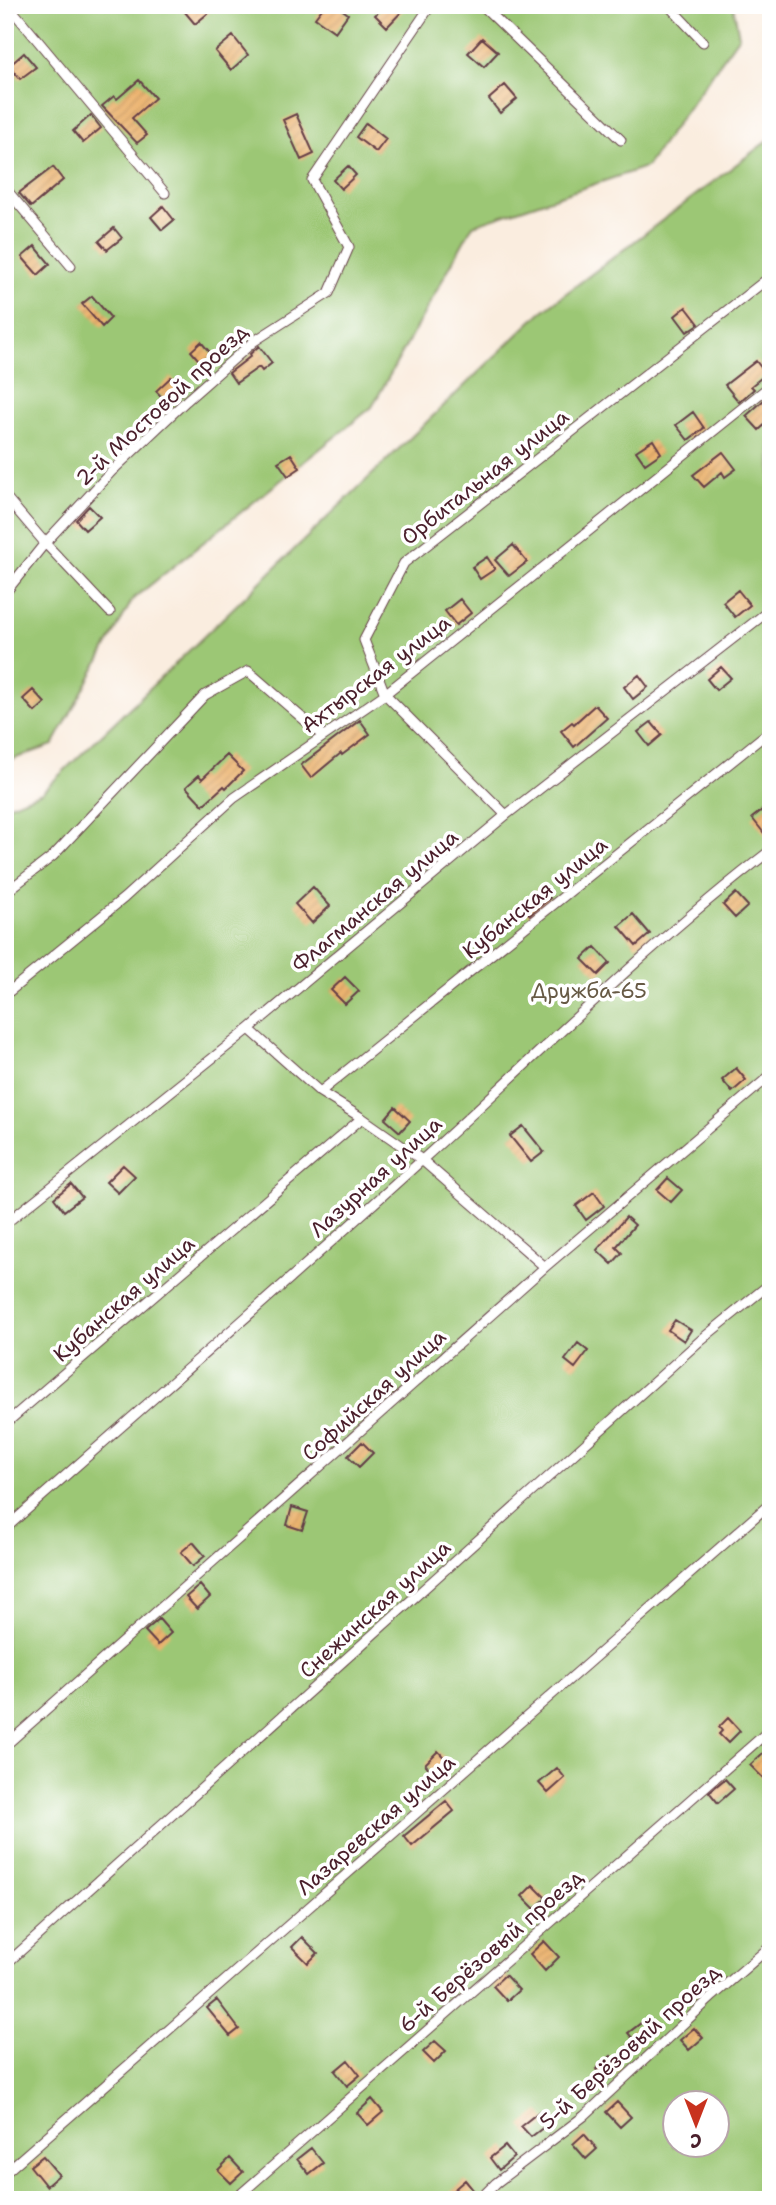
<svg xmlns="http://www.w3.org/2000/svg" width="776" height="2205" viewBox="0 0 776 2205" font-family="'Shantell Sans',sans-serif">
<defs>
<pattern id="building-hatch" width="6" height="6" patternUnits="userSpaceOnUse" patternTransform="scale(1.75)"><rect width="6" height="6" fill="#ecb470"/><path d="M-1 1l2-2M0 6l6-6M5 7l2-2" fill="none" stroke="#cc9a61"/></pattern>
</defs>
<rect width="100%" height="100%" fill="#fff"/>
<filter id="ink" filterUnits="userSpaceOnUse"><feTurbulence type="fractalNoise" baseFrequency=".0143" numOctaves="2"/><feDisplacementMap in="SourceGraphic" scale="14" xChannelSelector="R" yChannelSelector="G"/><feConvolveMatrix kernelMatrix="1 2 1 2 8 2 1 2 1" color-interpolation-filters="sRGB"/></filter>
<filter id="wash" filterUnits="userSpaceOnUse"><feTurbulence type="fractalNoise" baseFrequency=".00686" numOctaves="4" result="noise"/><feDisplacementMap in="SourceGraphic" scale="28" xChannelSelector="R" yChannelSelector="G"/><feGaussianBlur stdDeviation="1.57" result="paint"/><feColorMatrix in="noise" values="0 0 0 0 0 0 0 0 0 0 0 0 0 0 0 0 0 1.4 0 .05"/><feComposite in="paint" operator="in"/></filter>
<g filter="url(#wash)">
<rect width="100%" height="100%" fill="#faeddf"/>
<path fill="#9cc774" stroke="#737350" stroke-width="2" fill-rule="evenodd" d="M5 5H733L739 36 646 167 473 225 372 407 133 599 53 745 5 762Z
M771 138V2200H5V807L42 792 540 313ZM674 2104H716V2146H674Z"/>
<g id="blocks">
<path fill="url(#building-hatch)" d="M179 5H218L195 24Z
M325 5H336L348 14 335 32 315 18Z
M385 5H408L387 27 375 15Z
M233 36 248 55 231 70 215 51Z
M482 38 498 52 484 67 468 53Z
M24 53 36 67 20 79 9 66Z
M139 80 155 98 132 118 147 135 137 143 102 106 114 96 117 99Z
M505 85 517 99 500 113 489 99Z
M296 114 314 154 301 160 283 120Z
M91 115 101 128 83 143 73 131Z
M366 123 386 139 376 152 356 137Z
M348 166 356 175 341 189 333 180Z
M53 167 63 180 31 207 19 193Z
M163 206 174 220 162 230 151 217Z
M114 228 122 238 107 250 99 241Z
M35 246 50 264 38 275 22 257Z
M92 296 111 318 102 327 82 304Z
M686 307 699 324 687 332 675 316Z
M201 342 213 356 203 365 191 351Z
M259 346 272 363 262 371 259 367 236 383 229 373 251 356 250 354Z
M756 361 766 374 751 386 754 389 739 402 725 385Z
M171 377 184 392 169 405 156 391Z
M764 400 771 408V419L759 430 746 416Z
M693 412 704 428 688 440 676 425Z
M653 440 661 453 645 464 636 451Z
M723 452 736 469 725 477 722 472 704 487 693 475Z
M291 454 300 468 288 476 278 462Z
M89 506 100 517 85 530 76 520Z
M513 545 527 562 509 576 495 560Z
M487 557 495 569 480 579 472 567Z
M738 590 750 605 735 617 723 602Z
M460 599 471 613 456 625 445 611Z
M721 667 731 678 716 690 707 679Z
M639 675 648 687 633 699 624 687Z
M33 690 45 703 35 712 23 699Z
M595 705 607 718 574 747 561 731 572 722 574 724Z
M360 720 370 734 342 755 341 753 311 778 301 765Z
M651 722 662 735 649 746 638 732Z
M227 755 243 771 226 788 224 786 203 805 186 787 199 775 202 779Z
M771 803V842L752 818Z
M313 887 330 906 312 923 295 904Z
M539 888 550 898 530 915 521 906Z
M736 893 748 906 735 918 723 905Z
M633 914 650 934 636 946 619 926Z
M595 947 610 963 598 975 582 959Z
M345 977 359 991 345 1004 331 990Z
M736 1068 746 1080 732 1092 722 1080Z
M395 1107 410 1121 400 1132 385 1119Z
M523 1126 544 1152 531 1162 510 1136Z
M123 1165 135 1176 118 1193 106 1182Z
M668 1178 682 1190 671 1202 657 1190Z
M71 1184 82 1197 64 1211 54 1198Z
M594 1192 604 1206 586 1220 576 1206Z
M626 1217 635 1225 616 1247 622 1253 612 1264 597 1250Z
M675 1320 691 1330 684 1341 668 1330Z
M578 1343 588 1351 575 1368 565 1360Z
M362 1442 373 1453 359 1467 348 1456Z
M292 1507 308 1512 302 1530 287 1525Z
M193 1542 205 1556 193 1566 181 1552Z
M200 1585 210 1597 197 1609 186 1597Z
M159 1619 171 1633 158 1645 145 1631Z
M728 1718 740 1731 728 1743 719 1734 722 1731 719 1727Z
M438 1751 451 1765 437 1777 425 1764Z
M764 1752 771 1758V1786L750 1765Z
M557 1768 565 1778 548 1793 539 1783Z
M725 1779 734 1789 718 1803 709 1792Z
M446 1801 454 1811 412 1846 404 1836Z
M533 1885 546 1898 535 1909 522 1896Z
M302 1937 318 1953 308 1963 292 1947Z
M544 1941 559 1957 545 1971 530 1954Z
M505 1975 519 1990 507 2001 493 1986Z
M217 2000 239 2029 230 2036 207 2008Z
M645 2020 654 2031 638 2045 628 2033Z
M694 2028 703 2038 689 2050 680 2040Z
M435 2041 446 2051 434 2063 423 2052Z
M611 2056 621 2068 606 2081 596 2069Z
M348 2060 360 2075 347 2086 335 2071Z
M372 2099 383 2112 368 2125 357 2113Z
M617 2102 631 2117 620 2127 606 2112Z
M540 2111 549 2123 531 2137 521 2126Z
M584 2134 597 2149 586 2159 573 2144Z
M505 2146 514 2157 499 2170 490 2158Z
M311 2148 323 2163 309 2174 297 2159Z
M43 2156 59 2175 46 2186 30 2166Z
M230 2158 243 2172 231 2183 218 2170Z
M465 2180 474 2191 465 2200H442Z"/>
</g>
</g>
<g filter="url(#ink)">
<use href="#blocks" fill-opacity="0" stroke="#643e46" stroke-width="2"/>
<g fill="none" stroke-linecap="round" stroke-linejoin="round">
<g stroke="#643e46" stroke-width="11">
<path id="service" d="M8 5 165 193
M482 5 621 140
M668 5 703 42
M5 188 71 266
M5 496 45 543 110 612
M5 593 45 543 112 471 186 401 253 342 329 293 349 247 312 180 431 5
M506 815 385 694 364 640 404 563 771 276
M5 893 53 856 205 695 248 671 323 736
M5 995 124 898 234 798 385 694 771 385
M249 1029 320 1092 362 1118 422 1160 545 1267
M320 1092 771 730
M5 1224 249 1029 506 815 771 609
M5 1424 362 1118
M5 1529C144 1406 285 1285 422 1160 537 1056 647 945 771 850
M5 1746 545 1267 771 1075
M5 1965 702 1339 771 1283
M5 2173 771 1503
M234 2200 771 1729
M479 2200 496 2183 584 2116 713 1996 771 1946"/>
</g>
<use href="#service" stroke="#fff" stroke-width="9"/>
</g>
</g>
<g text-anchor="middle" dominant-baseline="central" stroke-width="7" stroke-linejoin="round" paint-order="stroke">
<g font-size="21" fill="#4a1f2b" stroke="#fff">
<text transform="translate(162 405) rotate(-43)">2-й Мостовой проезд</text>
<text transform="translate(485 477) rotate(-38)">Орбитальная улица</text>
<text transform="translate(376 674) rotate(-37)">Ахтырская улица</text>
<text transform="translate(535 898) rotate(-39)">Кубанская улица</text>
<text transform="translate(375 901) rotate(-40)">Флагманская улица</text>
<text transform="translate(376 1177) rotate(-42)">Лазурная улица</text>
<text transform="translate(124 1299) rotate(-41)">Кубанская улица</text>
<text transform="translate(374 1395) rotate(-42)">Софийская улица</text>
<text transform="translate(375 1609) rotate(-42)">Снежинская улица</text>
<text transform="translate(376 1825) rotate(-41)">Лазаревская улица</text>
<text transform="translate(491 1951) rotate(-41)">6-й Берёзовый проезд</text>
<text transform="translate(630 2047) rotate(-42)">5-й Берёзовый проезд</text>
</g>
<g font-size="21" fill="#675a45" stroke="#fff">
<text x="589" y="991">Дружба-65</text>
</g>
</g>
<rect width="776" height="2205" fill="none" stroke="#fff" stroke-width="28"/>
<g transform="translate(696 2124) rotate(180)"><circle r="33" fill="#ffffff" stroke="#b7a5aa" stroke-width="2"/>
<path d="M0-5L12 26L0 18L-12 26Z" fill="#c8321e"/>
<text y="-10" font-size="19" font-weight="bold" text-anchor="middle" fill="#4a1f2b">С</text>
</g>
</svg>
